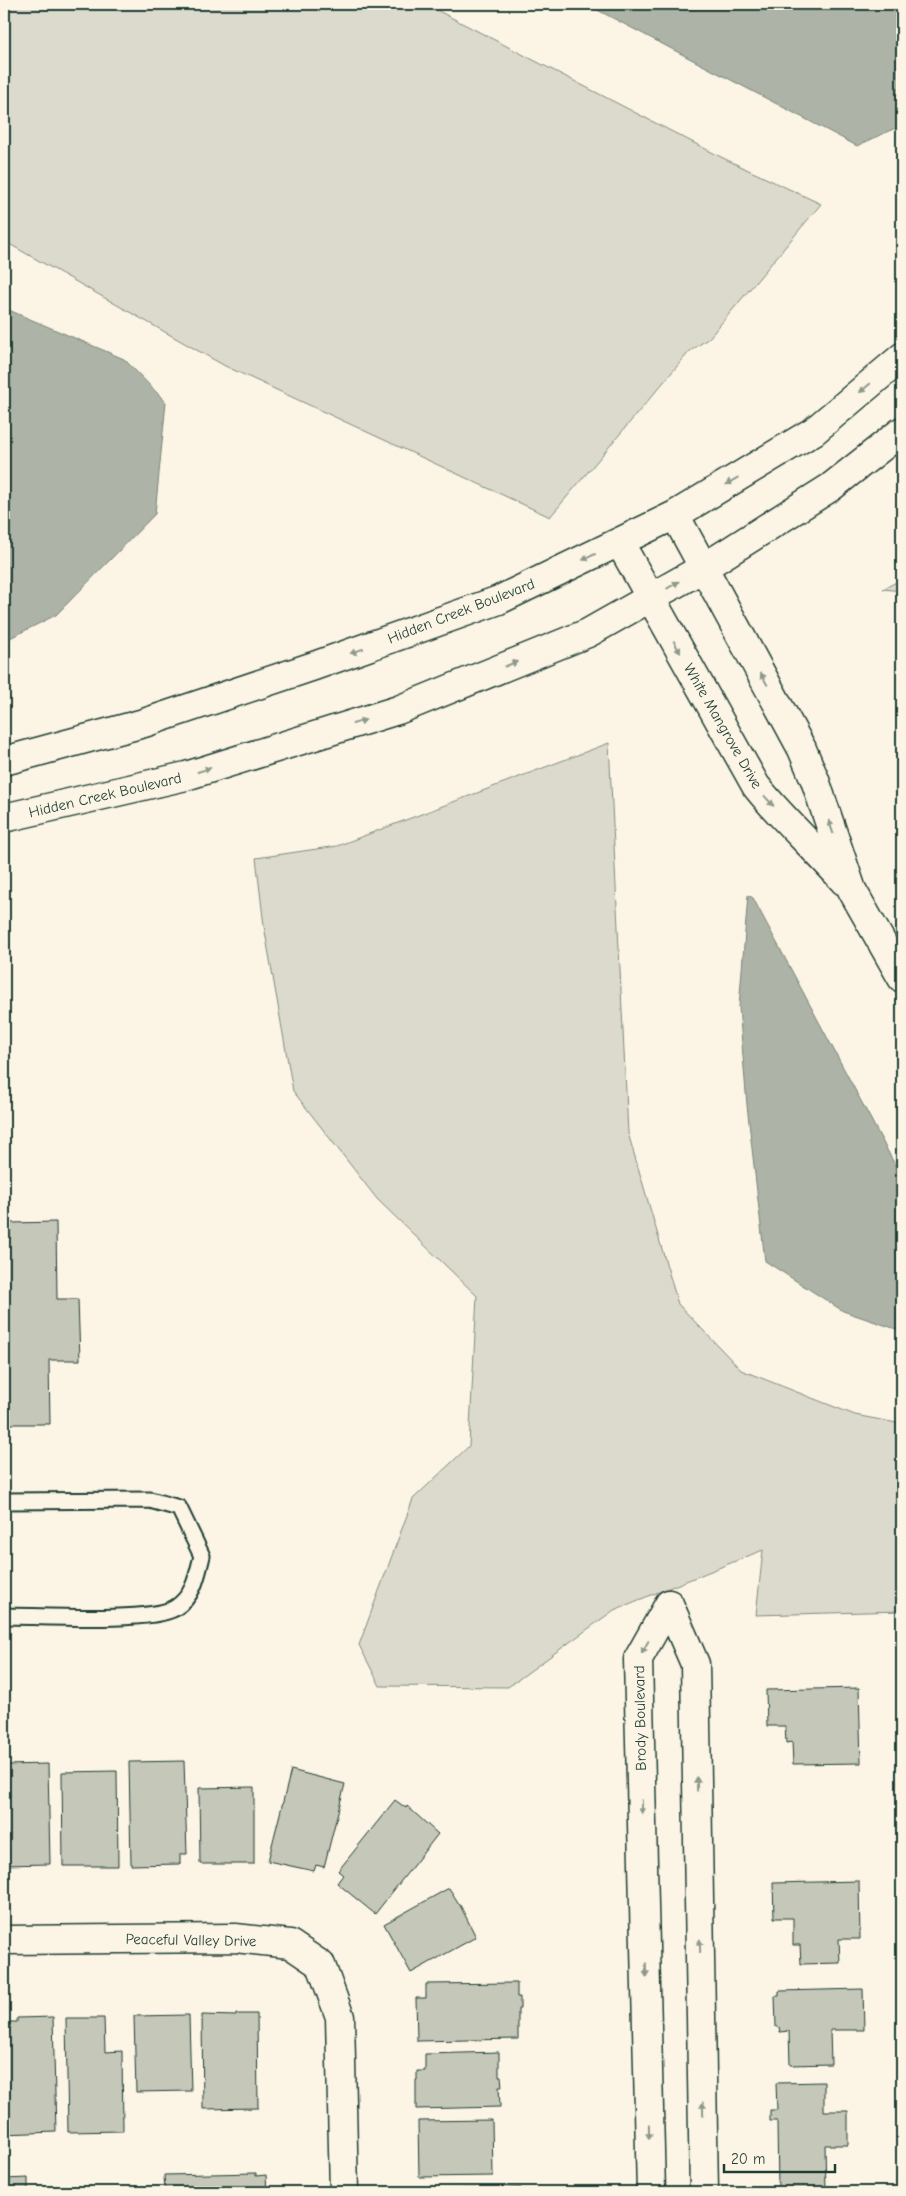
<svg xmlns="http://www.w3.org/2000/svg" width="906" height="2196" viewBox="0 0 906 2196" font-family="'Comic Neue',sans-serif">
<rect width="100%" height="100%" fill="#fcf5e5"/>
<filter id="ink" filterUnits="userSpaceOnUse"><feTurbulence type="fractalNoise" baseFrequency=".02" numOctaves="2"/><feDisplacementMap in="SourceGraphic" scale="10" xChannelSelector="R" yChannelSelector="G"/><feConvolveMatrix kernelMatrix="1 2 1 2 8 2 1 2 1" color-interpolation-filters="sRGB"/></filter>
<g filter="url(#ink)">
<path fill="#dcdacc" stroke="#7e8c80" d="M4 4H425L725 159 821 204 709 338 689 352 550 517 225 366 4 241Z
M902 579V591L883 589Z
M609 743 628 1133 678 1304 741 1370 855 1415 902 1424V1611L756 1615 763 1550 614 1610 508 1687 380 1686 359 1645 413 1499 469 1446 477 1296 377 1199 293 1091 264 926 256 858 337 846Z"/>
<path fill="#aeb3a7" stroke="#758479" d="M586 4H902V125L857 146Z
M4 308 124 359 166 402 155 514 56 615 4 641Z
M748 895 753 898 902 1178V1331L843 1311 765 1261 747 1105 739 1007Z"/>
<path fill="#c5c7b9" stroke="#1f3d34" d="M56 1222 57 1299H78L80 1360H49L50 1424H4V1238H10V1223Z
M859 1688 861 1763 793 1764 792 1742 786 1743 785 1726H767L766 1690Z
M184 1761 187 1854H180V1864L131 1865 129 1762Z
M48 1764 50 1864 4 1865V1765Z
M291 1770 345 1784 324 1867 316 1865 314 1871 268 1861Z
M117 1771 118 1866H63L62 1772Z
M254 1787V1864H200L199 1788Z
M395 1800 406 1808 407 1806 438 1834 375 1914 337 1883 343 1875 338 1871Z
M859 1881 860 1939H839L840 1963 801 1964 800 1945H793V1918H774L773 1883Z
M449 1888 461 1907 476 1937 411 1973 384 1924Z
M517 1983V1997H520V2009H518V2039L417 2041 416 1998H426V1984Z
M863 1989 864 2030H830L831 2064 790 2065 789 2031 780 2032 779 2027H776L775 1996H779V1991Z
M236 2014H257L258 2108 203 2109 202 2015 236 2016Z
M189 2015 191 2091 136 2092 134 2016Z
M53 2017 56 2132 4 2134V2022H17V2018Z
M66 2018H104L105 2052 122 2051 123 2131 68 2132Z
M499 2052V2076H501L502 2087H499L500 2107 416 2109V2080H417V2071H425V2054Z
M824 2082V2111H848V2145H825L826 2192H778L777 2121H770V2110H777L776 2083Z
M492 2120 493 2176 419 2177 418 2121Z
M256 2173V2176L266 2175 267 2192H165L164 2175Z
M28 2178V2192H4V2179Z
M521 2188V2192H419V2190Z"/>
<g fill="none" stroke-linecap="round" stroke-linejoin="round">
<g stroke="#1f3d34" stroke-width="19">
<path id="lane" d="M4 1501 150 1500 179 1508 202 1556C197 1576 194 1596 175 1608 149 1623 39 1616 4 1616"/>
</g>
<g stroke="#1f3d34" stroke-width="31">
<path id="street" d="M675 515 802 749 815 780 852 890 902 978
M620 543 756 786C783 820 816 849 844 881
M4 761 144 723 314 666 499 600 675 515 814 431 902 357
M4 818 186 776 398 710 588 633 703 568 831 487 902 431
M669 1604 695 1664 704 2192
M4 1940 235 1938 290 1944 321 1965 340 2017 344 2192
M651 2192 638 1659 669 1604"/>
</g>
<use href="#lane" stroke="#fcf5e5" stroke-width="15"/>
<use href="#street" stroke="#fcf5e5" stroke-width="28"/>
</g>
<defs><path id="oneway-solid" d="M-6-.8H1V-3.2L6.5 0L1 3.2V.8H-6Z" transform="scale(1.25)"/></defs>
<g fill="#8e998c">
<use href="#oneway-solid" transform="translate(865 388) rotate(140)"/>
<use href="#oneway-solid" transform="translate(732 481) rotate(149)"/>
<use href="#oneway-solid" transform="translate(589 557) rotate(155)"/>
<use href="#oneway-solid" transform="translate(673 585) rotate(-31)"/>
<use href="#oneway-solid" transform="translate(677 647) rotate(61)"/>
<use href="#oneway-solid" transform="translate(357 651) rotate(160)"/>
<use href="#oneway-solid" transform="translate(511 664) rotate(-22)"/>
<use href="#oneway-solid" transform="translate(764 679) rotate(-119)"/>
<use href="#oneway-solid" transform="translate(359 722) rotate(-17)"/>
<use href="#oneway-solid" transform="translate(204 770) rotate(-17)"/>
<use href="#oneway-solid" transform="translate(769 801) rotate(48)"/>
<use href="#oneway-solid" transform="translate(831 827) rotate(-109)"/>
<use href="#oneway-solid" transform="translate(645 1647) rotate(120)"/>
<use href="#oneway-solid" transform="translate(697 1784) rotate(-91)"/>
<use href="#oneway-solid" transform="translate(642 1807) rotate(89)"/>
<use href="#oneway-solid" transform="translate(700 1946) rotate(-91)"/>
<use href="#oneway-solid" transform="translate(646 1970) rotate(89)"/>
<use href="#oneway-solid" transform="translate(703 2109) rotate(-91)"/>
<use href="#oneway-solid" transform="translate(649 2132) rotate(89)"/>
</g>
</g>
<g text-anchor="middle" dominant-baseline="central" stroke-width="4" stroke-linejoin="round" paint-order="stroke">
<g font-size="15" fill="#1f3d34" stroke="#fcf5e5">
<text transform="translate(461 611) rotate(-21)">Hidden Creek Boulevard</text>
<text transform="translate(723 726) rotate(60)">White Mangrove Drive</text>
<text transform="translate(105 795) rotate(-13)">Hidden Creek Boulevard</text>
<text transform="translate(640 1718) rotate(-91)">Brody Boulevard</text>
<text transform="translate(191 1940) rotate(1)">Peaceful Valley Drive</text>
</g>
</g>
<rect width="906" height="2196" fill="none" stroke="#fcf5e5" stroke-width="20"/>
<rect x="10" y="10" width="886" height="2176" fill="none" stroke="#1f3d34" stroke-width="2" filter="url(#ink)"/>
<path d="M724 2164v8h111v-8" fill="none" stroke="#1f3d34" stroke-width="2.5"/>
<text x="731" y="2164" font-size="15" fill="#1f3d34" stroke="#fcf5e5" stroke-width="4" paint-order="stroke">20 m</text>
</svg>
